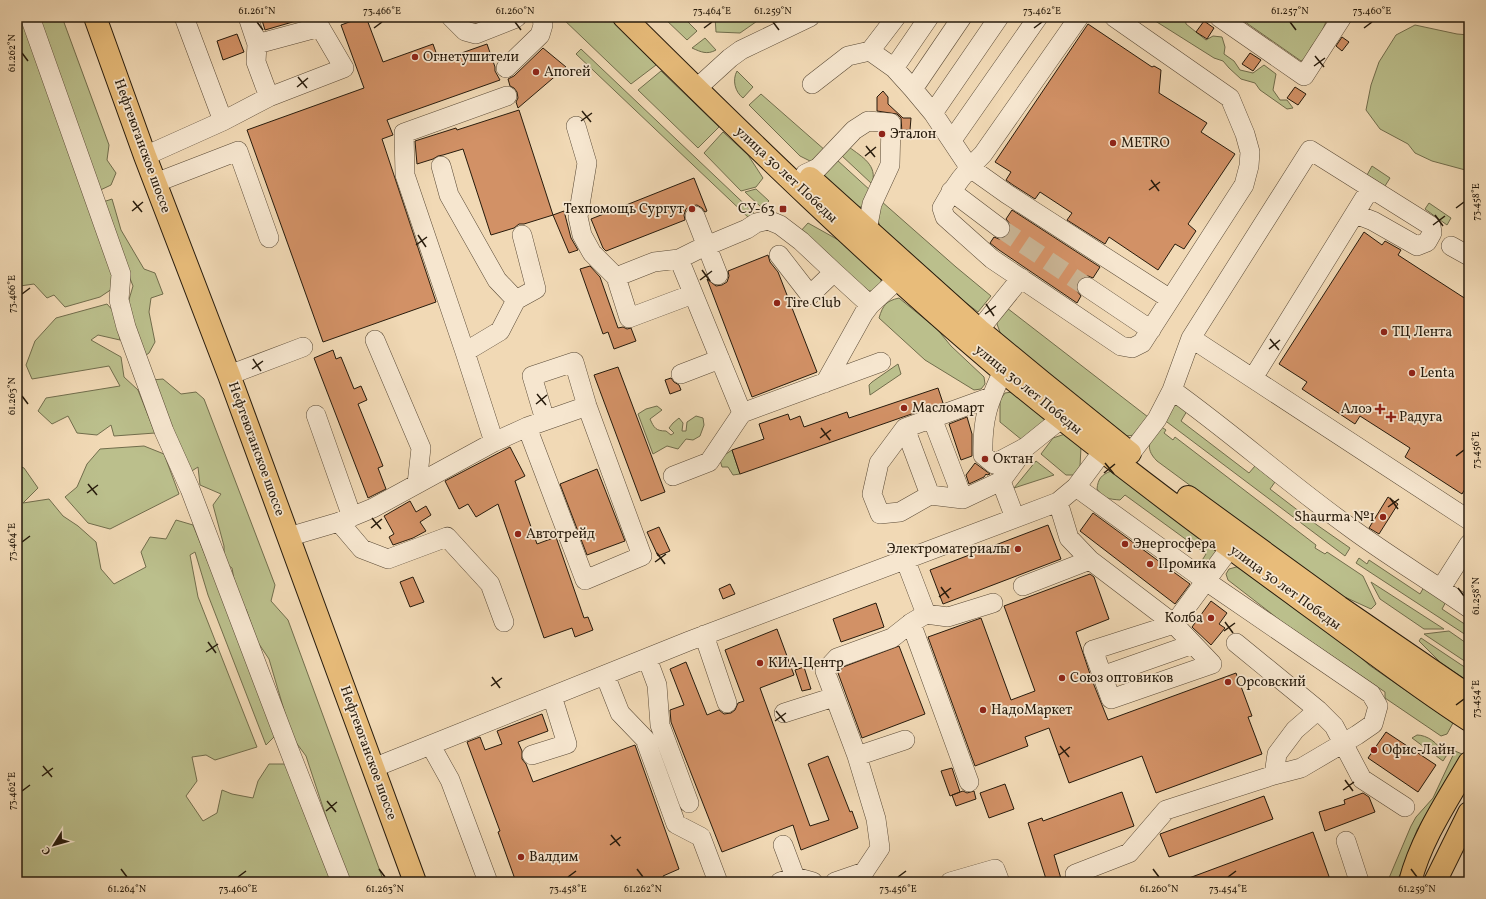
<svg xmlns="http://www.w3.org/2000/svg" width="1486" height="899" viewBox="0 0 1486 899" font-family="Vollkorn,serif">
<rect width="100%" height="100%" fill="#f1d9b5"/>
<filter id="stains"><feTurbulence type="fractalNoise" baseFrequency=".005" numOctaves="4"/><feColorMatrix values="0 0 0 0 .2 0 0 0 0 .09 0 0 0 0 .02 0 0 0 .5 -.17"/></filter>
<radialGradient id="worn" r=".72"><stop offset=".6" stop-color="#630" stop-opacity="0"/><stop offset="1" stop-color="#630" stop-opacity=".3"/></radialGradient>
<path fill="#bbbf8c" stroke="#716d4c" d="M17 17H23L114 259 112 289 100 297 65 307 54 295 47 298 34 284 20 286 17 291Z
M37 17H62L109 145 107 160 116 173 111 185 94 193Z
M561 17H609L656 65 631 84Z
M663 17H683L697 31 687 40Z
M715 17H763L740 33 716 32Z
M1149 17H1185L1186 24 1206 40 1213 36 1222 37 1225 47 1224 54 1234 61 1240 70 1253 73 1264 65 1276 74 1273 90 1280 100H1287L1293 108 1287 109 1260 90 1255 83 1241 79 1229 68 1223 61 1214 58Z
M1238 17H1328L1320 36 1311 47 1307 58 1301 61Z
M1415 25 1457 34 1469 35V171L1432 161 1415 153 1408 144 1380 129 1366 110 1371 85 1379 62 1396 35Z
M705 38 716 50C707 55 701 52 692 48Z
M581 49 755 214 750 219 576 54Z
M661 71 719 127 698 148 638 90Z
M737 71 753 87 743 98C735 92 732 80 737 71Z
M761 94 826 151 819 157 810 161 800 156 749 105Z
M723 132 748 155 763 178 756 187 741 191 704 153Z
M849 147C862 157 878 165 872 184L841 155Z
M837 160 871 191 865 207H856L822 176Z
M1372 166 1390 178 1385 186 1367 175Z
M756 189 769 201 762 208 745 192Z
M112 199 121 230 144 269 155 273 163 294 151 298 149 312 155 342 149 353 142 358 128 303 133 286 100 203Z
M881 201 956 267 991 296 978 312 965 302 880 226 876 216Z
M1429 203 1451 218 1447 225 1425 209Z
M808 223 842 242 881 280V286L877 291H869L799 233Z
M899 298 937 329 951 346 984 377 985 384 981 389 974 390 925 360 879 318C883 305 886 301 899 298Z
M107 304 116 314 120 340 98 335 91 340 121 357 124 377 138 390 155 433 114 436 111 425 97 435 77 433 68 416 52 424 38 411 46 398 120 386 109 366 32 379 26 365 35 341 56 318Z
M1007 308 1148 417 1135 435 1126 436 1001 335 997 324V319Z
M898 364 901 374 870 395 869 385 872 382Z
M163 379 181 394 196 392 204 399 275 585 271 601 288 620 384 882H350L343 868 306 756 292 737 269 659 257 641 246 609 238 602 232 568 224 562V546L213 505 221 494 200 485 198 467 187 474 152 380Z
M1012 392 1048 421 1022 440 1000 422V400L1005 393Z
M1174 404 1183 405 1187 411 1181 421 1249 473 1255 466 1275 482 1270 489 1317 525 1350 548 1345 556 1163 419Z
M657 406 662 410 650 419C654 428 656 431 666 431L671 435 674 433 669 428 673 423 679 418 683 423 682 431H686L687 422 696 416 703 418 704 425 700 436 693 440 686 439 678 449 667 446 653 454 638 414 646 409Z
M1160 426 1166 430 1164 433 1173 440 1175 437 1316 545 1315 548 1325 554 1327 552 1363 576 1376 604 1371 609 1336 593 1157 461C1143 447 1151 439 1160 426Z
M1065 434 1081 447 1080 466 1074 475H1066L1041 454 1053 438Z
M144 446 164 454 179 494 110 529 88 523 65 497 77 487 87 464 100 449Z
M732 450 740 474 733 475 728 467H722L720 460 726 454Z
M1036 461 1054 475 1014 488Z
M17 465 24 468 38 488 23 503 49 499 63 516 78 526 96 542 101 569 114 584 146 567 141 552 150 537 166 539 176 520 193 525 277 734 266 745 208 595 195 552 190 555 198 597 257 747 215 760 206 755 192 757 197 781 186 796 203 821 217 813 222 790 232 794 253 798 258 781 269 764H287L332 882H17Z
M1111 471 1216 548 1218 554 1206 565 1201 562 1206 554 1125 495 1120 500C1109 499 1104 499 1097 489 1098 479 1101 475 1111 471Z
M1359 558 1367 564 1369 560 1420 594 1425 585 1447 600 1442 609 1469 627V637L1356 563Z
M1240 566 1342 640 1369 665 1453 723 1447 734 1441 736 1385 698V692L1281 621 1228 580 1226 574 1229 569Z
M1371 582 1444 629H1424L1380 599Z
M1449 631 1469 645V664L1424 634Z
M1421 638 1469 670V682L1441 663 1419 641Z
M1417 735C1427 735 1438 743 1442 752L1448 753 1443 761 1412 738Z
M1455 751 1462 754 1445 781 1417 830 1400 875 1395 882H1389V878L1411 826 1416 817 1433 798Z"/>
<path fill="#d29166" stroke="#271b0c" d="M261 17H303V19L265 30Z
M363 17H366L383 62 433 44 439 61 487 44 495 67V71L500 80 387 120 393 135 382 139 436 302 323 342 247 130 364 88 341 25Z
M1204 21 1214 28 1207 39 1196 32Z
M1088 24 1152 67 1154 66 1161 70 1159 93 1207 123 1201 132 1235 154 1188 224 1196 231 1184 249 1175 244 1158 270 1109 237 1105 244 1067 220 1072 213 1040 192 1035 199 1013 185 1006 180 1011 172 995 162Z
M237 34 244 52 223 60 217 41Z
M1342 37 1349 42 1342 51 1336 46Z
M543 48 566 67 518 108 516 102 518 98 517 92 514 88 510 86 508 79 514 76Z
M1250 53 1261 60 1253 71 1242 64Z
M1295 87 1306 94 1298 105 1287 98Z
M883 91 888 97V104L903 118H911L910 130H904L902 133 901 118 897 114 877 111V97Z
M519 110 553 215 524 224H519L514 228 491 235 463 149 443 155 438 156 433 159 417 164 415 141 456 128 457 130Z
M694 178 707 211 705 212 702 208 697 205 691 206 686 209 684 215 685 220 606 251 603 248 591 219Z
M1012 210 1100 267 1093 278 1088 276 1083 277 1078 281 1076 286 1077 291 1081 296 1077 303 999 250 990 243 994 237 999 239 1004 238 1009 234 1011 230 1010 224 1006 219Z
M564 211 571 238 578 250 569 253 553 215Z
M1364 232 1382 245 1385 241 1401 250 1398 255 1469 301V482L1462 494 1405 457 1410 448 1360 416 1355 424 1302 389 1307 382 1279 364Z
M768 255 770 262 778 272 817 372 752 397 707 279 716 286 722 285 727 282 729 276 728 271Z
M590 266 600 277 618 328 623 327 627 329 631 328 636 341 614 349 608 332 603 334 580 269Z
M333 350 336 359 341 357 354 389 361 386 367 400 358 404 383 466 378 468 386 489 368 498 314 358Z
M618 367 665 492 641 501 594 375Z
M671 378 674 382 679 385 681 390 670 394 665 380Z
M938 388 943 403 740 474 732 450 764 439 759 424 788 414 790 420 800 416 804 427 847 412 849 418Z
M967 417 972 434V456L961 460 949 424Z
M510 447 525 476 515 481 537 544 556 537 584 618 588 617 593 630 575 637 572 628 544 638 498 504 476 517 468 504 459 509 445 481Z
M975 463 990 474 987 475 986 474 984 477 969 484 966 475Z
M597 469 625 541 587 555 560 484Z
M1388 497 1398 504 1379 534 1369 528Z
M410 501 416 512 426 506 431 515 420 522 426 531 413 538 393 545 389 537 394 534 384 516Z
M1093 513 1190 584 1175 604 1080 531Z
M1048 525 1061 559 943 604 930 570Z
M659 527 670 551 658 556 647 532Z
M1090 574 1094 577 1109 619 1076 632 1092 680 1108 720 1236 673 1252 716 1248 717 1262 754 1156 793 1142 756 1069 783 1049 728 1025 737 1028 746 975 766 928 637 981 618 1011 700 1035 691 1004 606Z
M413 577 424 602 410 607 400 582Z
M730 584 735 594 723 599 719 589Z
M1211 601 1227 613 1219 624 1225 628 1211 645 1192 627Z
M876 603 884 627 841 642 833 619Z
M777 629 794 675 760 688 810 826 829 820 808 764 828 756 850 812 852 811 858 828 801 850 793 825 722 852 671 722 670 710 684 705 670 669 686 662 707 715 719 710 724 714 731 713 735 710 738 703 744 701 725 650Z
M899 646 925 714 862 738 838 673 843 667Z
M804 667 811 689 802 691 795 670Z
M542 714 548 731 518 742 522 751V759L526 764 533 782 635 745 679 869 663 876 665 882H516L498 832 500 831 467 742 480 737 485 750 502 744 497 731Z
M1386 732 1436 765 1418 792 1368 758Z
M952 768 960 792 950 796 941 771Z
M1005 784 1014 809 989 818 980 793Z
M963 791 967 793 974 791 976 799 956 806 952 795Z
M1122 792 1134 826 1054 855 1062 882H1047L1028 823 1042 818 1043 821Z
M1363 793 1369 797 1375 812 1325 831 1319 812 1345 804 1344 800Z
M1264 796 1273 819 1169 857 1160 834Z
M1313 832 1331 882H1181V881Z"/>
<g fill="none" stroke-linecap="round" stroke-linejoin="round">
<path stroke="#c9b393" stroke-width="19" stroke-dasharray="19 10" stroke-linecap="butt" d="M1000 228 1087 287"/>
<g stroke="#5a4a36" stroke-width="20">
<path id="minor" d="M30 17 121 274 119 300 126 327 164 431 190 489 288 747 341 882
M184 17 223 121
M248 17 257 44 256 62 269 97
M451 17 465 31 476 34 514 19 517 17
M1079 17 983 154C966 170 953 187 942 208L945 217 992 259 1121 346 1132 348 1142 343 1244 185 1249 166 1250 152 1245 134 1230 98 1114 17
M1219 17 1304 76 1342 17
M870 51 896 17
M506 68 540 35 543 25 542 17
M894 68 929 17
M812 84 848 56 870 51 894 68 913 89 933 113 969 167 1007 194 1170 299
M696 89 730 58 741 50 810 17
M913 89 962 17
M933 113 999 17
M576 126 587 163 578 217 582 235 592 253 616 277 629 318 693 294
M952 140 1038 17
M145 156 223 121 269 97 344 68 320 27 257 44
M441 166 449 195 497 280 516 300
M805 174 818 168 854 130 868 121 891 123 890 165 872 204 867 230
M155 183 238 151 269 238
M951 191 1000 228
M695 216 718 275
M1451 246 1469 256
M779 255 810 295 834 272
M679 259 742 413 881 362
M616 277 654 262 679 259 697 250 747 229 756 223 768 220 780 225 801 241 834 272 870 305
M1087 287 1151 330
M979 330 1021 278
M1191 338 1469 520
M375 340 421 448 417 484
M465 352 500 331 516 300 536 289 522 235
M1003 371C988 403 982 419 983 455L994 464 1026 447 1062 418
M681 374 720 359
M229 375 303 347
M1253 378 1370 189
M825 383 864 313 870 305 898 279
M1172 390C1232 433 1288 483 1348 526 1387 555 1429 580 1469 608
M991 397 905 428 930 495 963 499 1001 481 1026 447
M316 415 352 517
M932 418 963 499
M527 427 585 580 642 556 587 406 574 362 532 376 545 420
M905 428 879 463 872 494 880 514 900 512 930 495
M494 442 465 352 405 175 404 133 507 96
M1131 453 1157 419 1172 390 1191 338 1310 150 1431 226 1432 233 1427 242 1417 246 1373 221 1355 214
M673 476 709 462 742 413
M1001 481 1015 518
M1058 502 1069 538 1090 560 1174 624 1212 664 1111 699 1093 650 1174 624 1230 548
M339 522 362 549 388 559 447 537 490 584 504 622
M288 537 339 522 373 508 494 442 527 427 587 406
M905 559 926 614
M1023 586 1090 560
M1441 588 1469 544
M911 623 969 782
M704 635 727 703
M1236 643 1318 710 1334 726 1362 779 1405 807
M647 658 657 685 660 725 689 803
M605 675 620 713 645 739 676 824 701 837 718 882
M1102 676 1193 644
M784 713 834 697
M905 740 857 756 825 671 837 658 892 638 911 623 926 614 948 617 993 603
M431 746 450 780 488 882
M532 755 567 744 552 696
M373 768 689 641 1058 502 1076 487 1103 451
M1274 775 1277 754 1295 730 1318 710
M1346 841 1359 881 1360 882
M783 845 795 877
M1075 874 1129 853 1166 810 1274 775 1301 768 1357 735 1373 724 1378 706 1371 694 1206 581 1076 487
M780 882 795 877 813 882
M835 882 864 872 880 848 876 819 857 756
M950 882 995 869 1000 882"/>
</g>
<g stroke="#271b0c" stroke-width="24">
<path id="major" d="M95 17 145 156 229 375 415 882
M624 17C747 139 871 260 1004 372 1102 453 1204 529 1307 604 1361 643 1413 684 1469 720
M810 178 979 330 1042 382 1130 453
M1188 497 1339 607 1469 696
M1410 882C1421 839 1447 801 1469 763
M1435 882 1469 813"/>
</g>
<use href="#minor" stroke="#f6e6cf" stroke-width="19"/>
<use href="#major" stroke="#e8bc7a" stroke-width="22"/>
</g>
<path fill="none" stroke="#271b0c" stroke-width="1.5" d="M257 22 263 30M515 22 521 30M773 22 779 30M1290 22 1296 30M374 28 382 22M704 28 712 22M1034 28 1042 22M1364 28 1372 22M22 53 28 61M1315 56 1324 67M1314 66 1325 58M298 77 307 88M297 87 308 78M582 111 591 122M581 121 592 113M866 146 875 157M865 156 876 147M1151 180 1159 191M1149 190 1160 182M133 201 142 212M1456 208 1464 202M132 211 143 202M1435 215 1443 226M1433 225 1445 216M418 235 426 247M416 245 427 237M702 270 710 281M700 280 712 271M22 294 30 288M986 304 994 316M985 314 996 306M1270 339 1279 350M1269 349 1280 340M253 359 261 371M252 369 263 361M537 394 546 405M22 396 28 404M536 404 547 395M821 428 830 440M820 438 831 430M1456 456 1464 450M1105 463 1114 474M1104 473 1115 464M88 484 97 495M87 493 98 485M1390 498 1398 509M1388 507 1399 499M372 518 381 529M371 528 382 519M22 542 30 536M657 553 665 564M655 562 666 554M941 587 949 598M1458 588 1464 596M939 597 951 588M1225 622 1233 633M1224 631 1235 623M208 642 216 653M206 652 218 644M492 677 500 688M491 686 502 678M1456 705 1464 699M776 711 785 722M775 721 786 713M1060 746 1069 757M1059 755 1070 747M43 766 52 777M42 776 53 768M1345 780 1353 791M1343 790 1354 782M22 791 30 785M327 801 336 812M326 811 337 802M611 835 620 846M610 845 621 837M121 869 127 877M379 869 385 877M637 869 643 877M1153 869 1159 877M1411 869 1417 877M238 877 246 871M568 877 576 871M898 877 906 871M1228 877 1236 871"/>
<g fill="#8f2418" stroke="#f6e6cf" stroke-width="1.5">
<circle cx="415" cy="57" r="4"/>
<circle cx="536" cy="72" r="4"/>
<circle cx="882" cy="134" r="4"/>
<circle cx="1113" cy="143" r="4"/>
<circle cx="692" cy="209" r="4"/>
<rect x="779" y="205" width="8" height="8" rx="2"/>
<circle cx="777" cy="303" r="4"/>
<circle cx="1384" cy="332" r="4"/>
<circle cx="1412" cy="373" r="4"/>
<circle cx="904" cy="408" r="4"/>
<path d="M1378 403h4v4h4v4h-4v4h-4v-4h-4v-4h4z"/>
<path d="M1389 411h4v4h4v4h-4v4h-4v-4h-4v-4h4z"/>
<circle cx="985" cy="459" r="4"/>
<circle cx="1383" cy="517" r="4"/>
<circle cx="518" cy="534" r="4"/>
<circle cx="1125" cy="544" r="4"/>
<circle cx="1018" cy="549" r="4"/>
<circle cx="1150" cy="564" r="4"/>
<circle cx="1211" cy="618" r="4"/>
<circle cx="760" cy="663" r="4"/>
<circle cx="1062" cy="678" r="4"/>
<circle cx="1228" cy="682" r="4"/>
<circle cx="983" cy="710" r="4"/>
<circle cx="1374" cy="750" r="4"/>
<circle cx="521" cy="857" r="4"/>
</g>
<g text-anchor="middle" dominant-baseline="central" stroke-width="3.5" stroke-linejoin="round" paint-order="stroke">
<g font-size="14" fill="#271b0c" stroke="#f6e6cf" text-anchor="start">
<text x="423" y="57">Огнетушители</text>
<text x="544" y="72">Апогей</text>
<text x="890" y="134">Эталон</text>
<text x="1121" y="143">METRO</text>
<text x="684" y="209" text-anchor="end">Техпомощь Сургут</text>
<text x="775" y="209" text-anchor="end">СУ-63</text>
<text x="785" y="303">Tire Club</text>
<text x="1392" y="332">ТЦ Лента</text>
<text x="1420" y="373">Lenta</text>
<text x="912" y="408">Масломарт</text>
<text x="1372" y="409" text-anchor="end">Алоэ</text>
<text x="1399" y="417">Радуга</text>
<text x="993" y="459">Октан</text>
<text x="1375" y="517" text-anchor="end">Shaurma №1</text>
<text x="526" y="534">Автотрейд</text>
<text x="1133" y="544">Энергосфера</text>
<text x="1010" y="549" text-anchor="end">Электроматериалы</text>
<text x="1158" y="564">Промика</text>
<text x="1203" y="618" text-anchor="end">Колба</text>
<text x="768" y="663">КИА-Центр</text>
<text x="1070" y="678">Союз оптовиков</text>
<text x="1236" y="682">Орсовский</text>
<text x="991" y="710">НадоМаркет</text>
<text x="1382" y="750">Офис-Лайн</text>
<text x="529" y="857">Валдим</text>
</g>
<g font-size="14" fill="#271b0c" stroke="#f6e6cf">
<text transform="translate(142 146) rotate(70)">Нефтеюганское шоссе</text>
<text transform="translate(786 175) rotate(43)">улица 30 лет Победы</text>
<text transform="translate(1028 390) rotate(39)">улица 30 лет Победы</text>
<text transform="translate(256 449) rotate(70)">Нефтеюганское шоссе</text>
<text transform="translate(1285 588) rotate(36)">улица 30 лет Победы</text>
<text transform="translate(368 753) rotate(70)">Нефтеюганское шоссе</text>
</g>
</g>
<rect width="1486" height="899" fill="none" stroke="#f1d9b5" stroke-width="44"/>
<g transform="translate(54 845) rotate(233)" stroke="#f6e6cf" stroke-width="3" paint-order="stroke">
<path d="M0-3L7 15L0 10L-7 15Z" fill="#271b0c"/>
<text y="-6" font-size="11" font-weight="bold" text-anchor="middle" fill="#271b0c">С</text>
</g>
<rect x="22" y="22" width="1442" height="855" fill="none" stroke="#271b0c" stroke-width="1.5"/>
<g font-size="10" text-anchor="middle" fill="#271b0c">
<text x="257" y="14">61.261°N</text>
<text x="382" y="14">73.466°E</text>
<text x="515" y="14">61.260°N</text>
<text x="712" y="14">73.464°E</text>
<text x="773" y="14">61.259°N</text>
<text x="1042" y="14">73.462°E</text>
<text x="1290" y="14">61.257°N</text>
<text x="1372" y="14">73.460°E</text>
<text transform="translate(11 53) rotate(-90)" y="4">61.262°N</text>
<text transform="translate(1475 202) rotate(-90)" y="4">73.458°E</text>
<text transform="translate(11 294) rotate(-90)" y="4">73.466°E</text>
<text transform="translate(11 396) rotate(-90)" y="4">61.263°N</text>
<text transform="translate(1475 450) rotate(-90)" y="4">73.456°E</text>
<text transform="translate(11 542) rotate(-90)" y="4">73.464°E</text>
<text transform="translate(1475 596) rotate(-90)" y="4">61.258°N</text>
<text transform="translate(1475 699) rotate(-90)" y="4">73.454°E</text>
<text transform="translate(11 791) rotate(-90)" y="4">73.462°E</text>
<text x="127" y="892">61.264°N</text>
<text x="238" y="892">73.460°E</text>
<text x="385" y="892">61.263°N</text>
<text x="568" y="892">73.458°E</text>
<text x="643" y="892">61.262°N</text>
<text x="898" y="892">73.456°E</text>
<text x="1159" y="892">61.260°N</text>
<text x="1228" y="892">73.454°E</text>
<text x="1417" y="892">61.259°N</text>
</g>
<rect width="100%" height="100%" filter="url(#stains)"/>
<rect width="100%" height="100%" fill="url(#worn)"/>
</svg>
